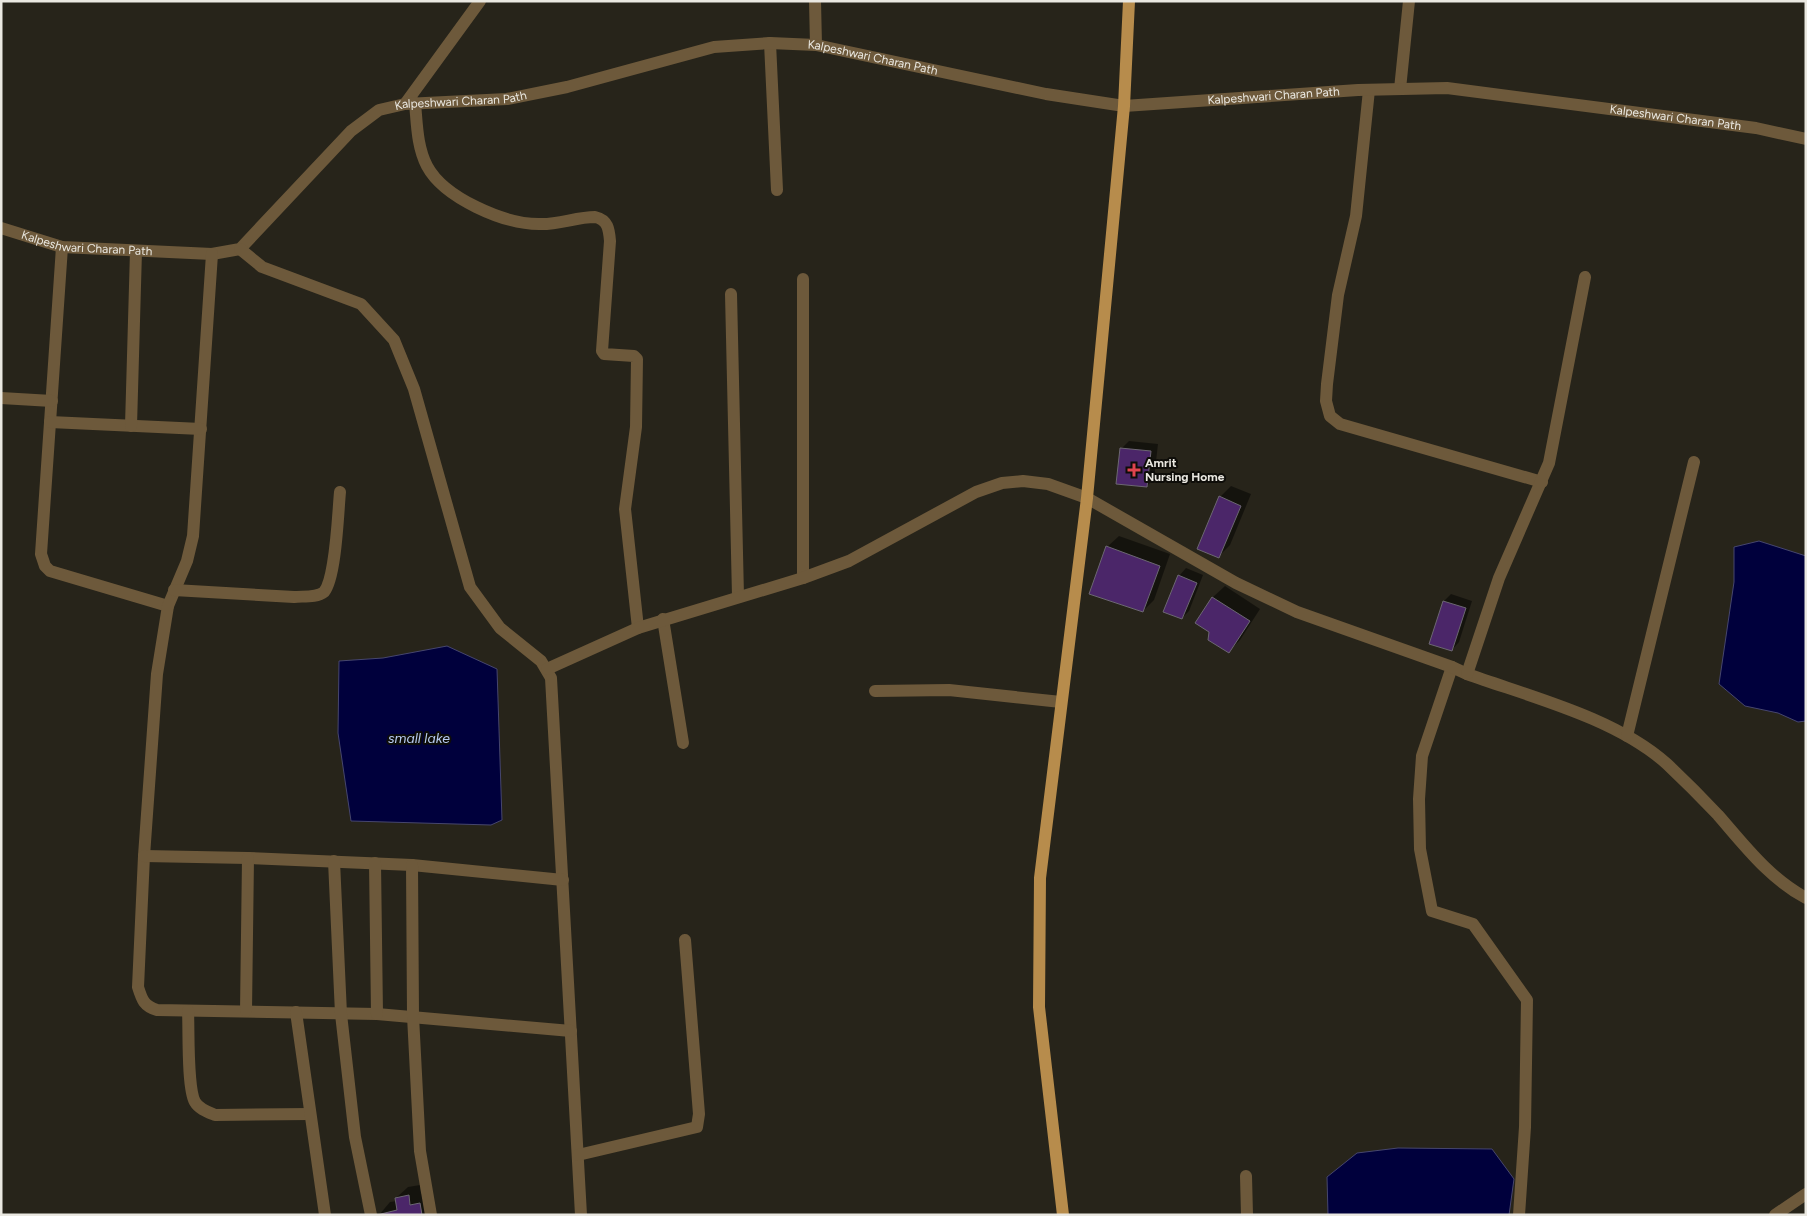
<svg xmlns="http://www.w3.org/2000/svg" width="1807" height="1216" viewBox="0 0 1807 1216" font-family="Figtree,sans-serif">
<rect width="100%" height="100%" fill="#27241a"/>
<path fill="#00003c" stroke="#46466e" d="M1759 541 1806 556V721L1798 722 1778 713 1745 706 1719 684 1734 582V547Z
M447 646 497 669 502 820 491 825 351 821 338 733 339 661 383 658Z
M1398 1148 1492 1149 1514 1179 1509 1215H1328L1327 1177 1357 1153Z"/>
<path fill="#0007" d="M1129 441 1158 444 1154 479 1147 486 1121 449Z
M1231 486 1251 494 1230 545 1219 556 1220 497Z
M1119 536 1170 554 1154 600 1143 611 1107 547Z
M1186 568 1203 575 1189 611 1182 618 1179 576Z
M1225 586 1260 609 1240 640 1229 651 1211 631 1197 623 1213 597Z
M1451 594 1472 601 1459 642 1452 650 1444 601Z
M420 1185 421 1194 431 1193 435 1215H379L390 1202 397 1201 396 1198 408 1187Z"/>
<path fill="#4b2669" stroke="#6c6772" d="M1120 448 1151 451 1147 487 1116 484Z
M1219 496 1241 506 1219 558 1197 549Z
M1106 546 1160 566 1143 612 1089 594Z
M1178 575 1197 583 1182 619 1163 612Z
M1212 597 1250 621 1229 653 1208 640 1209 632 1195 623Z
M1443 601 1466 608 1452 651 1429 644Z
M409 1195 410 1205 420 1203 422 1215H377L397 1210 395 1198Z"/>
<g fill="none" stroke-linecap="round" stroke-linejoin="round">
<g stroke="#6d593b" stroke-width="12">
<path d="M815 1 816 45"/>
<path d="M770 43 777 190"/>
<path d="M1400 89 1409 1"/>
<path d="M1369 90 1356 216 1338 295 1327 384 1326 401 1330 416 1340 424 1542 482"/>
<path d="M415 103C417 124 417 147 427 166 444 198 504 224 539 224 558 225 576 217 595 217 608 220 609 229 610 241L602 351 604 354 634 356 637 359 636 427 625 509 638 628"/>
<path d="M405 104 480 1"/>
<path id="s1" d="M1 228 62 247 212 254 240 249 351 131 379 110 405 104 507 99 567 87 714 47 770 43 816 45 1046 94 1124 106 1358 90 1447 88 1756 128 1806 139"/>
<path d="M62 247 41 554 45 566 50 571 168 606"/>
<path d="M240 249 262 267 361 304 394 340 414 389 470 587 500 628 541 661 551 678 581 1215"/>
<path d="M212 254 193 536 187 561 168 606 157 674 144 856 138 987C142 1000 144 1006 157 1010L377 1014 571 1031"/>
<path d="M803 279V578"/>
<path d="M731 294 738 596"/>
<path d="M1 398 52 401"/>
<path d="M50 422 201 429"/>
<path d="M131 426 136 251"/>
<path d="M174 590 294 597C302 596 317 598 324 592 336 578 338 512 340 492"/>
<path d="M663 619 683 743"/>
<path d="M1452 667 1422 756 1419 799 1420 849 1432 911 1473 924 1527 1000 1525 1127 1519 1215"/>
<path d="M547 669 638 628 803 578 849 561 976 492 1002 483 1023 481 1048 484 1087 498 1236 583 1297 612 1452 667 1467 674C1531 697 1616 718 1667 764 1684 780 1702 798 1718 815 1745 846 1769 878 1806 898"/>
<path d="M1467 674 1499 578 1549 463 1585 277"/>
<path d="M875 691 949 690 1061 702"/>
<path d="M1627 736 1694 462"/>
<path d="M144 856 248 858 412 865 563 880"/>
<path d="M334 861 341 1014 355 1137 371 1215"/>
<path d="M375 863 377 1014"/>
<path d="M412 865 413 1016 420 1151 431 1215"/>
<path d="M188 1011C189 1030 187 1088 195 1102 199 1109 208 1112 215 1115L310 1114"/>
<path d="M246 1011 248 858"/>
<path d="M296 1012 325 1215"/>
<path d="M578 1155 697 1127 699 1114 685 940"/>
<path d="M1246 1176 1247 1215"/>
<path d="M1775 1215 1806 1194"/>
</g>
<path stroke="#b78c4c" stroke-width="12" d="M1063 1215 1039 1007 1040 878 1087 498 1124 106 1129 1"/>
</g>
<path fill="#e0444e" stroke="#0e0d09" stroke-width="2" d="M1131.5 462.5h5v5h5v5h-5v5h-5v-5h-5v-5h5z"/>
<g text-anchor="middle" dominant-baseline="central" stroke-width="4" stroke-linejoin="round" paint-order="stroke">
<g font-size="12" fill="#eae8e1" stroke="#0e0d09">
<text stroke="none"><textPath href="#s1" startOffset="942">Kalpeshwari Charan Path</textPath></text>
<text stroke="none"><textPath href="#s1" startOffset="1348">Kalpeshwari Charan Path</textPath></text>
<text stroke="none"><textPath href="#s1" startOffset="522">Kalpeshwari Charan Path</textPath></text>
<text stroke="none"><textPath href="#s1" startOffset="1752">Kalpeshwari Charan Path</textPath></text>
<text stroke="none"><textPath href="#s1" startOffset="88">Kalpeshwari Charan Path</textPath></text>
</g>
<g font-size="12" font-weight="bold" fill="#eae8e1" stroke="#0e0d09" text-anchor="start">
<text x="1145" y="463">Amrit<tspan x="1145" dy="14">Nursing Home</tspan></text>
</g>
<g font-size="14" font-style="italic" fill="#b8ccf2" stroke="#0e0d09">
<text x="419" y="738">small lake</text>
</g>
</g>
<rect width="1807" height="1216" fill="none" stroke="#eae8e1" stroke-width="5"/>
</svg>
